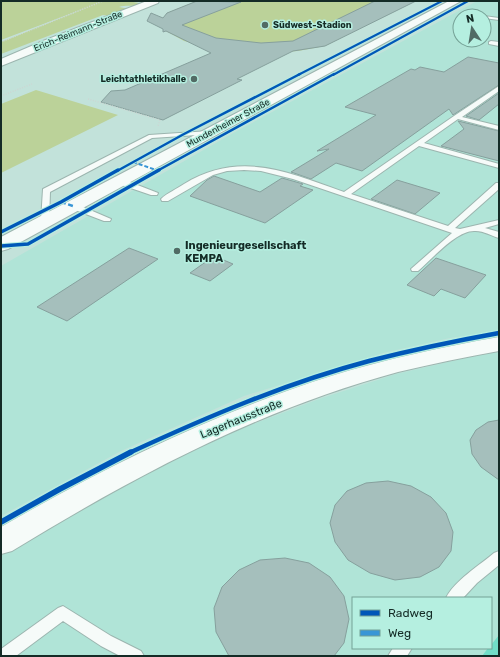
<svg xmlns="http://www.w3.org/2000/svg" width="500" height="657" viewBox="0 0 500 657" font-family="Rubik,sans-serif">
<rect width="100%" height="100%" fill="#c2e2da"/>
<path fill="#b0e4d7" fill-rule="evenodd" d="M477 1H499V331L450 338 383 353 244 396 121 451 1 516V266L235 132ZM460 16H484V40H460Z
M499 352V635L491 645V598H353V648H488L482 656H1V556L112 490 235 431 319 399 396 374 470 357Z"/>
<path fill="#bbd299" d="M1 1H127L145 4C135 8 129 4 119 7L129 9 109 16 103 15 1 54V42L91 6 1 40Z
M197 1H400L401 7 325 46 298 51 268 53 208 47 184 41 166 31 161 22 167 13Z
M36 90 118 115 1 173V104Z"/>
<path fill="#72dec8" d="M499 635V656H482L488 648H491V645Z"/>
<path fill="#a5bfbc" stroke="#86a09d" d="M197 1 241 2 182 25 216 38 261 43 293 41 375 1H416L325 46 293 51 237 79 242 80 163 120 101 102 111 91 125 90 211 53 166 31 163 32V29L147 21 151 13 163 18 167 13Z
M468 57 499 63V85L453 115 449 109 362 171 336 163 311 179 291 172 329 149 317 151 376 115 345 107 411 69 415 70 420 67 444 72Z
M499 93V104L479 120 466 116Z
M458 121 499 131V161L441 146 464 129Z
M214 176 260 192 282 178 303 184 300 186 313 190 265 223 190 196 207 180Z
M397 180 440 193 415 214 371 199Z
M129 248 158 259 67 321 37 307Z
M214 256 233 264 210 281 190 273Z
M436 258 486 275 465 298 441 289 434 296 407 285Z
M499 420V480L481 467 472 454 470 440 476 430 488 422Z
M388 481 411 486 431 497 446 513 453 532 451 551 439 567 420 577 395 580 370 573 348 560 335 542 330 523 335 505 347 491 366 483Z
M285 558 309 563 330 577 344 596 349 619 344 643 334 656H229L216 632 214 608 222 587 239 570 260 560Z"/>
<g fill="none" stroke-linecap="round" stroke-linejoin="round">
<g stroke="#9cb5af" stroke-width="2">
<path id="service" d="M482 16H484L499 18V20L484 18V16Z
M491 41 499 42V46L489 44V42Z
M499 86V91L462 117 499 126V130L458 119 424 143 499 164V168L419 146 351 194 448 226 496 183H499V189L455 228 460 229 499 220V224L485 228 499 232V238C492 236 482 230 474 231 456 231 432 259 418 271H412L411 269 452 233 293 179 261 171 244 170 227 171 213 175 168 201H162L161 199C167 193 177 189 184 184 240 150 288 172 344 192L454 116Z
M210 131 213 133 212 134 152 138 50 192 49 221 45 223 41 221 43 189 149 135Z
M116 179H122L158 193 157 195H151L116 183Z
M70 204H76L111 219 110 221H104L70 208Z
M499 551V565L477 583 463 598H446C454 581 480 565 494 553Z
M63 606 111 636 141 651 144 656H120L101 646 63 621 16 656H1V649L58 608Z
M393 648H412L407 656H388Z"/>
</g>
<g stroke="#9cb5af" stroke-width="2">
<path id="minor" d="M147 1H159L158 3 1 66V59L43 41Z"/>
</g>
<g stroke="#9cb5af" stroke-width="2">
<path id="tertiary" d="M449 1H461L8 249 1 251V237Z
M499 337V351C465 357 432 364 398 372 260 409 133 477 12 551L1 554V527C106 466 215 413 331 376 386 359 442 347 499 337Z"/>
</g>
<path stroke="#ccd6d3" stroke-width="1.5" stroke-dasharray="1 1.5" stroke-linecap="butt" d="M1 42 103 1
M1 96 32 84
M88 99 160 120 158 126"/>
<use href="#service" fill="#f6fbf9" fill-rule="evenodd"/>
<use href="#minor" fill="#f6fbf9" fill-rule="evenodd"/>
<use href="#tertiary" fill="#f6fbf9" fill-rule="evenodd"/>
<path stroke="#3996d6" stroke-width="2" stroke-dasharray="4 2" stroke-linecap="butt" d="M133 162 159 171"/>
<path stroke="#3996d6" stroke-width="2.5" stroke-dasharray="5 2.5" stroke-linecap="butt" d="M157 170 159 171
M61 202 73 206"/>
<g stroke="#b5efe0" stroke-width="3.5">
<path id="cycleway-far4" d="M298 75 442 1
M333 75 468 1"/>
</g>
<g stroke="#b5efe0" stroke-width="4">
<path id="cycleway-far3" d="M117 171 184 134 300 74
M157 171 334 74"/>
</g>
<g stroke="#b5efe0" stroke-width="5.5">
<path id="cycleway-far2" d="M1 232 61 202 118 170
M1 246 28 244 159 170"/>
</g>
<g stroke="#b5efe0" stroke-width="7">
<path id="cycleway-far1" d="M129 453C207 417 286 383 369 361 412 350 455 341 499 333"/>
</g>
<g stroke="#b5efe0" stroke-width="8">
<path id="cycleway" d="M1 522 60 489 131 452"/>
</g>
<use href="#cycleway-far4" stroke="#0057b8" stroke-width="2"/>
<use href="#cycleway-far3" stroke="#0057b8" stroke-width="2.5"/>
<use href="#cycleway-far2" stroke="#0057b8" stroke-width="3.5"/>
<use href="#cycleway-far1" stroke="#0057b8" stroke-width="4.5"/>
<use href="#cycleway" stroke="#0057b8" stroke-width="5.5"/>
</g>
<g fill="#516b65" stroke="#b5efe0" stroke-width="1.5">
<circle cx="265" cy="25" r="4"/>
<circle cx="194" cy="79" r="4"/>
<circle cx="177" cy="251" r="4"/>
</g>
<g text-anchor="middle" dominant-baseline="central" stroke-width="3" stroke-linejoin="round" paint-order="stroke">
<g font-size="9" font-weight="bold" fill="#142b26" stroke="#b5efe0" text-anchor="start">
<text x="273" y="25">Südwest-Stadion</text>
<text x="186" y="79" text-anchor="end">Leichtathletikhalle</text>
</g>
<g font-size="9" fill="#142b26" stroke="#b5efe0">
<text transform="translate(78 31) rotate(-22)">Erich-Reimann-Straße</text>
<text transform="translate(228 123) rotate(-28)">Mundenheimer Straße</text>
</g>
<g font-size="11" font-weight="bold" fill="#142b26" stroke="#b5efe0" text-anchor="start">
<text x="185" y="245">Ingenieurgesellschaft<tspan x="185" dy="13">KEMPA</tspan></text>
</g>
<g font-size="11" fill="#142b26" stroke="#b5efe0">
<text transform="translate(241 419) rotate(-22)">Lagerhausstraße</text>
</g>
</g>
<rect width="500" height="657" fill="none" stroke="#142b26" stroke-width="4"/>
<rect x="352" y="597" width="140" height="52" fill="#b5efe0" stroke="#75a196"/>
<rect x="360" y="610" width="20" height="6" fill="#0057b8" stroke="#75a196"/>
<text x="388" y="617" font-size="12" fill="#142b26">Radweg</text>
<rect x="360" y="630" width="20" height="6" fill="#3996d6" stroke="#75a196"/>
<text x="388" y="637" font-size="12" fill="#142b26">Weg</text>
<g transform="translate(472 28) rotate(348)"><circle r="19" fill="#b5efe0" stroke="#75a196"/>
<path d="M0-3L7 15L0 10L-7 15Z" fill="#516b65"/>
<text y="-6" font-size="11" font-weight="bold" text-anchor="middle" fill="#142b26">N</text>
</g>
</svg>
